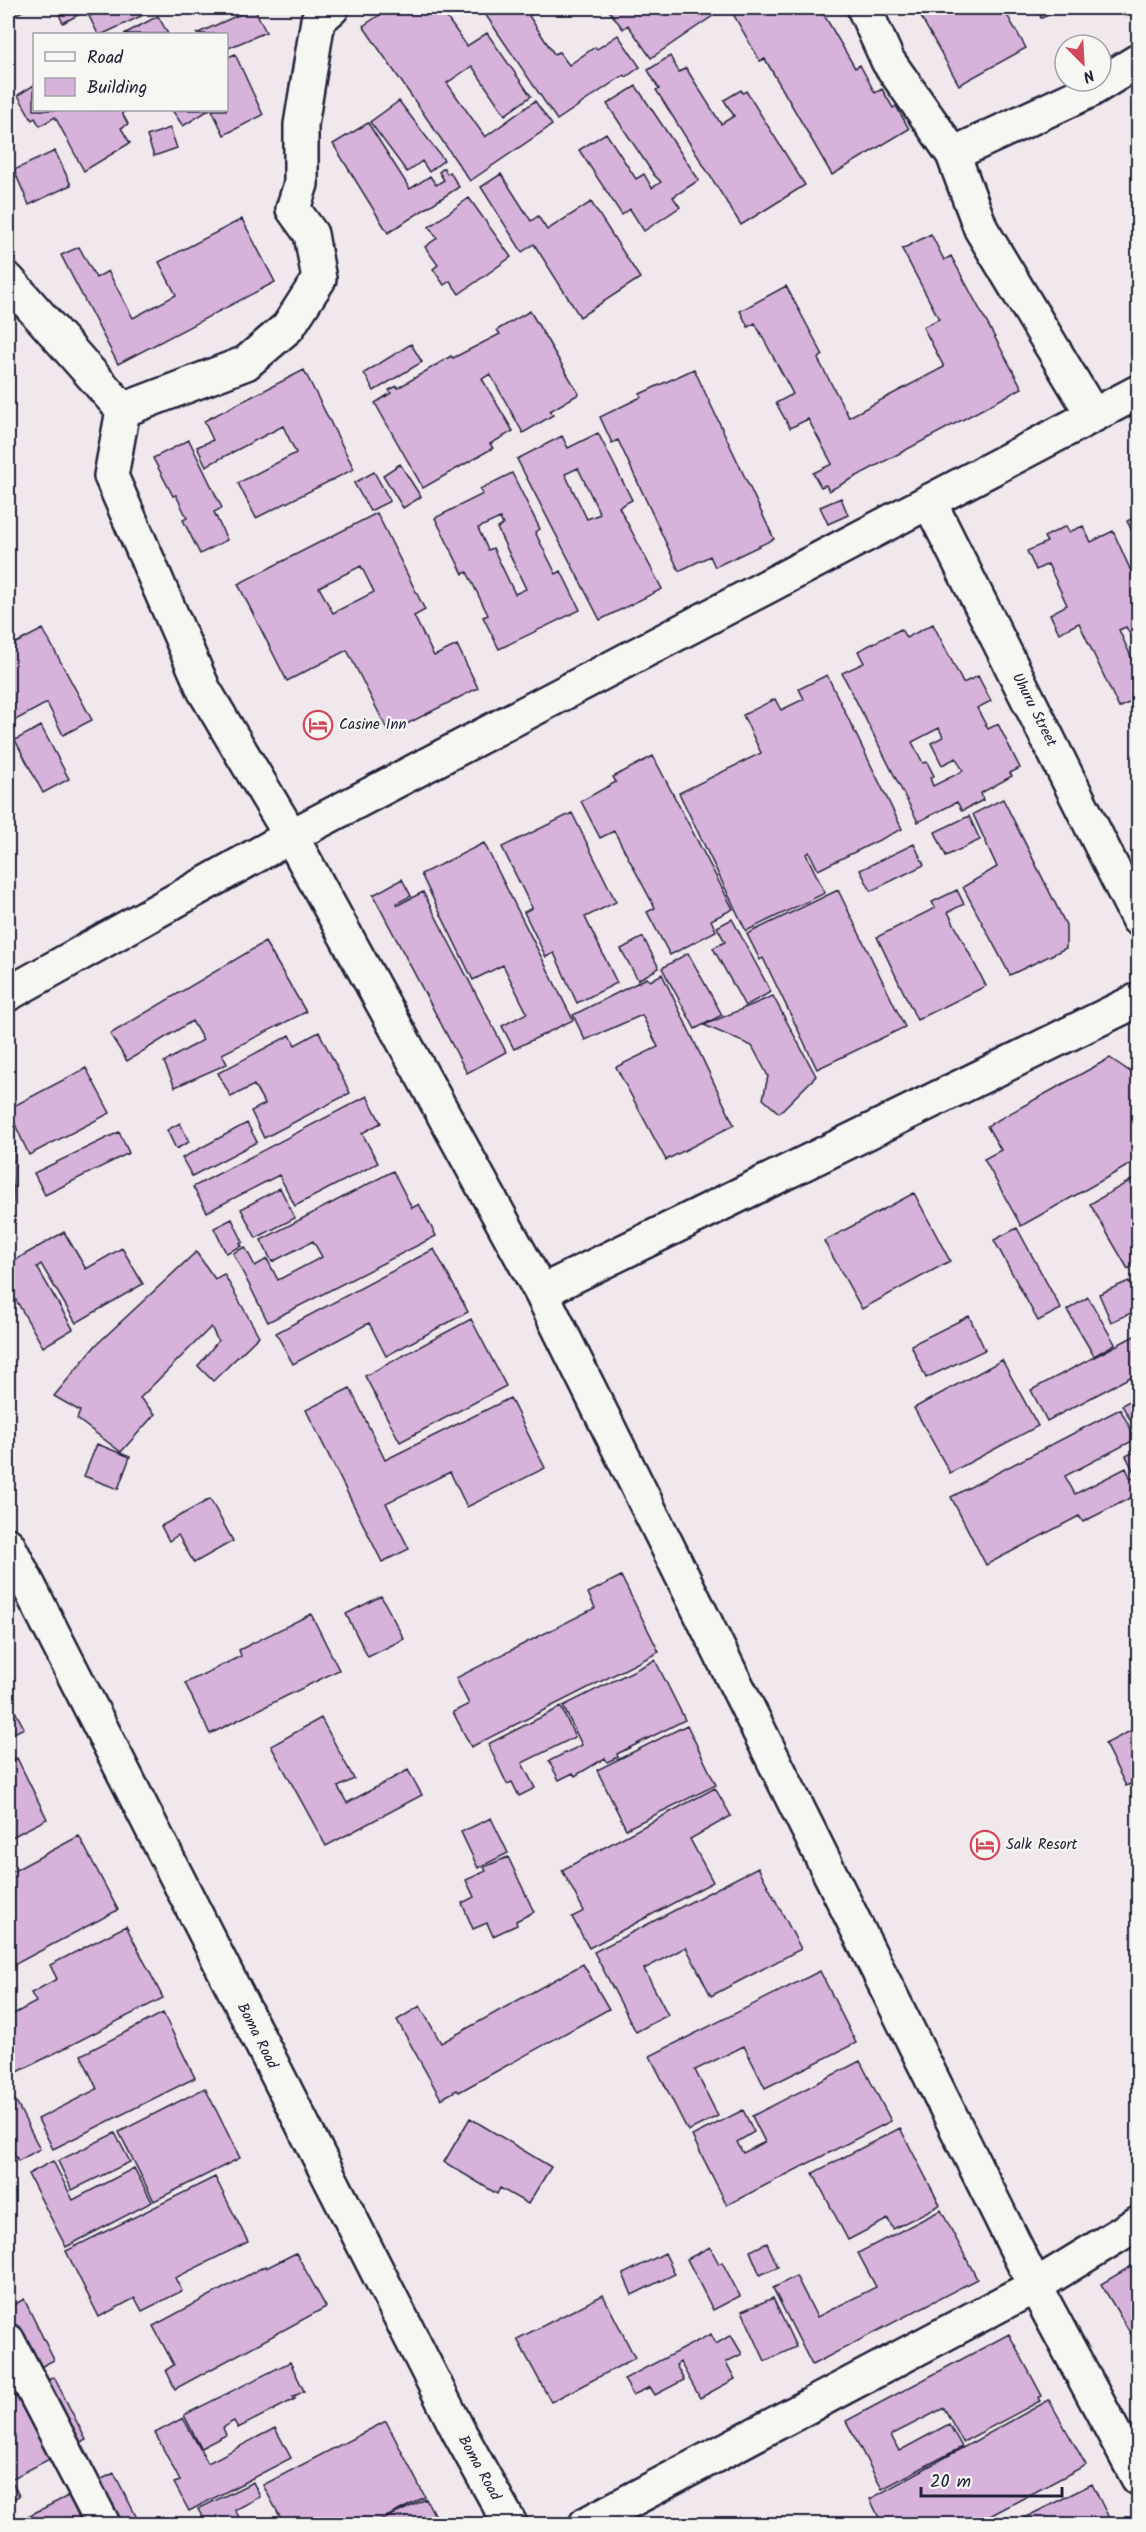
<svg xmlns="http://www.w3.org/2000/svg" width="1146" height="2532" viewBox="0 0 1146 2532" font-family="Kalam,sans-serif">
<rect width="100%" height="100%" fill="#f0e8ed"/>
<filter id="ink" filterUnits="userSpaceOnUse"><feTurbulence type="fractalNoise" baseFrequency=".0167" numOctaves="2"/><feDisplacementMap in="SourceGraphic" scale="12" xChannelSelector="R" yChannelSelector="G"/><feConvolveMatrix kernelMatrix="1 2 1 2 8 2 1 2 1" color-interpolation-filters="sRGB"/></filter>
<g filter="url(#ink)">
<path fill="#d7b2db" stroke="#22223b" stroke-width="1.5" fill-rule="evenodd" d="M8 8H29L8 18Z
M56 8H91L63 23Z
M106 8H158L103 34H98L89 16Z
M254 8 266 32 226 49V34H196Z
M390 8H440L467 46 487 33 531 96 505 115 472 66 447 83 485 137 535 101 552 125 470 181 363 26Z
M481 8H541L529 16 554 54 559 52 569 65 595 47 597 49 618 35 640 67 626 77 624 75 557 120Z
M607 8H714L717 13 651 58 628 25 623 29Z
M740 8H820L855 68 860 65 875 93 882 89 893 108 896 106 909 129 832 175 765 59 760 61 732 12Z
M916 8H1003L1026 48 959 85Z
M1037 8H1068L1041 18Z
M158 16 168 34H124Z
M235 54 263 115 224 135 212 110H226V58Z
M670 56 679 72 686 68 721 124 734 116 724 100 741 90 743 93 746 91 805 185 741 225 656 90 659 89 648 70Z
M34 85V110H128L122 113 128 124 121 128 130 143 84 171 55 117 40 126 35 118 32 120 18 95Z
M636 86 699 180 673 197 680 207 644 231 630 209 622 215 579 150 606 133 636 179 644 174 652 188 661 182 654 175 607 104Z
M399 101 444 160 429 172 422 161 407 172 370 122Z
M172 110H209L183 126Z
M368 123 410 189 430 176 436 185 444 180 439 172 444 168 447 174 450 172 459 187 388 233 333 144Z
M170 128 177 148 154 156 147 136Z
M55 151 71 185 29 205 14 170Z
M501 174 531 221 538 216 547 230 591 202 640 278 580 317 534 244 522 252 481 187Z
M469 198 511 257 459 294 450 281 444 285 433 269 438 265 425 247 437 238 429 227Z
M242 219 275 282 118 364 61 255 79 247 96 278 108 271 133 318 176 295 159 262Z
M931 234 944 260 951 256 1022 388 829 491 826 485 821 487 813 473 832 464 808 419 790 428 776 403 793 394 755 323 748 327 740 311 786 286 823 355 818 359 849 417 944 367 923 327 939 319 902 249Z
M530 311 579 394 550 411 553 415 523 433 490 374 482 379 513 431 490 444 493 448 423 488 375 403 391 393 389 390 397 386 398 388 451 356 453 358 500 334 497 330Z
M411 344 422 362 374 391 364 373Z
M694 369 774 539 715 567 710 556 679 571 618 440 612 443 600 417 641 397 640 394Z
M304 370 354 469 256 518 238 483 296 453 283 426 206 466 197 447 213 440 204 421Z
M598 433 632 500 619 507 662 589 600 620 517 459 562 436 568 448ZM578 468 600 514 587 519 565 474Z
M189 440 222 508 214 512 227 540 200 554 183 520 187 518 176 495 173 496 153 458Z
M400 464 421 497 403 508 383 475Z
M374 472 390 501 370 511 354 483Z
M512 473 540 529 535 532 556 574 561 571 580 610 499 649 483 617 488 615 467 572 463 574 435 518 483 494 480 489ZM500 518 503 525 497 528 526 589 515 594 493 548 488 550 478 528Z
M841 498 848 515 828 524 820 507Z
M377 513 425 610 414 616 434 656 457 645 478 688 389 733 347 650 287 681 238 584ZM361 566 374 592 333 613 319 587Z
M1138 516V543L1127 521Z
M1066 526 1069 532 1083 526 1091 542 1113 531 1138 587V645L1136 646 1126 627 1119 630 1138 672V698L1119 708 1079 623 1059 633 1050 614 1067 605 1048 564 1036 570 1027 551 1047 542 1044 537Z
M933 624 963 683 978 676 991 701 977 708 988 729 998 724 1020 768 1010 773 1012 776 981 793 983 800 962 811 957 802 918 822 842 673 864 663 858 651 901 629 906 638ZM939 728 943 737 931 743 942 765 956 758 963 771 933 786 930 778 934 776 927 762 923 763 912 742Z
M43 629 92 720 63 735 47 703 10 723 8 718V647Z
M827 675 902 829 818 870 809 852 806 854 825 893 746 931 679 793 761 753 743 715 775 699 781 710 804 699 799 689Z
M41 726 69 779 43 793 15 740Z
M653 756 733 909 711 920 716 931 670 955 647 912 655 908 614 831 600 838 581 801 616 782 613 777Z
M1003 799 1066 925V948L1010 975 963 887 997 867 973 814Z
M572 813 616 902 585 917 617 983 577 1003 554 953 546 957 524 912 532 908 502 847Z
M969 816 980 840 946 856 935 832Z
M484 843 573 1020 514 1049 502 1026 527 1013 503 965 473 980 421 874Z
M914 844 924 865 871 891 860 870Z
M402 879 411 896 397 903 398 905 423 892 506 1052 467 1073 373 895Z
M838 890 905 1027 817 1069 763 958 760 960 747 934Z
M957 890 964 904 948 912 986 986 917 1020 877 937 935 908 932 902Z
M732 919 771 992 745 1006 713 948 725 942 717 927Z
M643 937 659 968 638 980 621 949Z
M265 942 306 1012 222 1054 227 1064 175 1087 164 1062 203 1040 192 1021 127 1061 110 1034Z
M688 953 722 1015 695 1029 662 968Z
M662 974 734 1125 666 1160 616 1067 658 1047 642 1015 585 1040 573 1015 647 978 650 981Z
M773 996 816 1076 779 1113 763 1099 768 1076 752 1046 704 1025Z
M319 1032 350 1093 264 1138 251 1111 265 1104 254 1085 231 1097 218 1073 290 1035 295 1045Z
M1110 1058 1138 1077V1160L1021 1226 984 1159 1001 1150 987 1126Z
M86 1068 110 1113 29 1155 8 1109Z
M367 1096 381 1123 362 1133 378 1163 295 1206 279 1175 207 1212 193 1187Z
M180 1123 189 1142 176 1149 167 1130Z
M247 1123 257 1142 192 1176 182 1158Z
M119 1132 129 1153 45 1195 34 1173Z
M8 1139H15L12 1229H8Z
M393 1171 412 1208 419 1204 436 1236 268 1322 233 1253 245 1247 255 1266 267 1259 278 1280 322 1257 313 1241 272 1262 261 1240Z
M1138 1176V1263L1128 1269 1090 1204Z
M280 1188 295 1218 256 1238 241 1209Z
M914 1193 950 1261 862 1309 824 1241Z
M232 1219 243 1242 240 1243 242 1246 226 1253 214 1228Z
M1017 1228 1061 1309 1038 1321 994 1240Z
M64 1232 86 1269 122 1248 143 1284 76 1323 41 1264 37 1267 73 1329 43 1347 8 1286V1264Z
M434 1249 468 1312 386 1356 369 1323 293 1364 276 1333Z
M196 1252 215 1279 224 1274 259 1336 213 1381 198 1366 218 1341 211 1327 140 1398 155 1414 121 1452 77 1419 80 1411 54 1396 96 1345Z
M1129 1281 1138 1301V1310L1111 1322 1099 1294Z
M1088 1297 1115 1344 1094 1356 1067 1310Z
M969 1316 985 1350 926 1378 911 1345Z
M471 1319 506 1386 400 1442 365 1376Z
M1138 1334V1373L1047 1421 1031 1390Z
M1002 1360 1038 1426 950 1473 914 1408Z
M350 1388 385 1460 510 1398 545 1468 467 1507 450 1472 386 1503 409 1549 382 1562 306 1410Z
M1138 1396V1434L1122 1405Z
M1120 1409 1136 1439 1065 1476 1075 1494 1126 1468 1131 1479 1136 1476 1126 1456 1138 1450V1494L1083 1522 1079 1516 986 1565 951 1497Z
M97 1444 130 1457 118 1489 84 1476Z
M210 1499 233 1541 194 1563 178 1535 169 1541 161 1526Z
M621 1576 659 1652 471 1747 453 1712 469 1704 456 1678 595 1608 588 1593Z
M381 1596 404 1639 368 1657 346 1614Z
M311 1614 339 1670 210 1734 185 1683 241 1656 239 1650Z
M655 1660 685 1720 617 1754 618 1757 607 1762 605 1758 575 1776 573 1773 559 1780 549 1761 582 1745 563 1706Z
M8 1698 24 1728 8 1736Z
M561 1707 575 1737 522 1763 535 1788 519 1796 512 1782 507 1784 488 1744Z
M321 1718 354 1779 338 1787 347 1803 408 1770 422 1795 326 1846 271 1746Z
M687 1725 716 1785 626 1829 597 1770Z
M1138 1727V1796L1132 1783 1126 1786 1105 1744Z
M17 1758 47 1819 8 1839V1763Z
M715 1788 731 1816 690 1839 713 1882 589 1948 572 1917 584 1911 562 1870Z
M491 1818 508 1853 478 1868 461 1832Z
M79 1836 118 1910 8 1968V1874Z
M508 1857 534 1912 516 1921 517 1925 493 1936 487 1923 473 1929 462 1903 474 1897 466 1880 486 1871 484 1867Z
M758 1867 801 1949 711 1996 686 1947 644 1969 668 2015 636 2032 594 1952Z
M126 1926 163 1998 8 2077V2017L36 2002 31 1993 57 1979 50 1965Z
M583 1964 609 2009 459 2092 457 2090 441 2099 397 2020 420 2006 441 2043Z
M820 1971 856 2043 765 2088 744 2046 695 2070 718 2116 688 2131 650 2056Z
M163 2013 195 2078 53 2149 38 2119 97 2089 81 2055Z
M860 2061 891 2121 727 2205 692 2136 743 2110 754 2132 737 2142 743 2153 765 2142 752 2116Z
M8 2086 40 2149 18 2161 8 2141Z
M205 2088 240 2158 154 2201 119 2132Z
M470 2118 551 2167 528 2204 500 2188 497 2194 444 2162Z
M900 2128 940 2205 893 2229 888 2219 848 2240 813 2173Z
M115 2133 130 2162 72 2190 58 2161Z
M53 2161 73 2200 134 2168 152 2202 66 2247 28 2174Z
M215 2177 248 2242 175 2278 182 2291 142 2311 135 2298 99 2317 66 2251Z
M941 2210 977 2279 812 2365 773 2288 796 2276 817 2317 876 2287 858 2253Z
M767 2243 778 2267 760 2275 750 2251Z
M710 2247 719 2264 722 2262 740 2296 713 2310 687 2259Z
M296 2253 326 2307 175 2389 166 2370 174 2365 153 2326 265 2266 266 2268Z
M665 2253 675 2274 632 2295 623 2274Z
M1138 2262V2346L1101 2284Z
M603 2295 635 2358 551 2402 517 2339Z
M773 2298 796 2347 765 2361 742 2311Z
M24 2299 54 2360 8 2384V2308Z
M711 2334 716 2344 731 2335 742 2354 726 2362 735 2379 700 2398 680 2362 676 2365 684 2380 655 2395 650 2387 633 2395 624 2379Z
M1009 2334 1042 2396 1038 2398 1040 2401 963 2442 944 2408 891 2435 899 2451 949 2424 962 2447 882 2489 846 2421Z
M290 2362 304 2391 293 2397 295 2399 238 2428 234 2421 232 2422 223 2428 226 2435 201 2448 184 2415Z
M54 2377 86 2440 11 2479 19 2496 8 2502V2401Z
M1049 2400 1086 2465 975 2524H882L870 2499Z
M183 2418 208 2463 275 2428 291 2458 189 2511 174 2483 180 2481 155 2433Z
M386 2421 425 2497 373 2524H284L263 2485Z
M114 2473 140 2524H12Z
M253 2482 260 2497 235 2510 243 2524H206L198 2509Z
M1092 2484 1112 2524H1012Z
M426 2499 439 2524H374Z"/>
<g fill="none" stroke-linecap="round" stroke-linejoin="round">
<g stroke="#22223b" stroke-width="38">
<path id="minor" d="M864 8 888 61 953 154 981 229 1093 415
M953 154 1089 91 1138 61
M8 280 123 410 111 476 204 690 291 836 541 1292 1035 2286 1138 2478
M123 410 246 363 288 327 319 279 311 234 293 209 301 184V125L318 20 332 8
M929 501 1138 919
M8 994 291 836 1138 392
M541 1292 1138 1000
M8 1545 458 2430 510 2524
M8 2341 103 2524
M586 2524 1035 2286 1138 2223"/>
</g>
<use href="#minor" stroke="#f6f6f2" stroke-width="33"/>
</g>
</g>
<defs>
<g id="hotel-ring" transform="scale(1.5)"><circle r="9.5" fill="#f6f6f2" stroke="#d1495b" stroke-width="1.5"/><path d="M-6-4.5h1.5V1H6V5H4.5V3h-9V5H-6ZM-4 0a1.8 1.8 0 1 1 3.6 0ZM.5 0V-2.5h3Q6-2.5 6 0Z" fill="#d1495b"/></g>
</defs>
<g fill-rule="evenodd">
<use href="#hotel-ring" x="318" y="725"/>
<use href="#hotel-ring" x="985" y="1845"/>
</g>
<g text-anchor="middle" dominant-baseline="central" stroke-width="4.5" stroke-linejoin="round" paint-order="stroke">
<g font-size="15" fill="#22223b" stroke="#f6f6f2">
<text transform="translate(1034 710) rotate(63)">Uhuru Street</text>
<text transform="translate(257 2036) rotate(63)">Boma Road</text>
<text transform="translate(479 2468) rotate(61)">Boma Road</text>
</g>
<g font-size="15" fill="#22223b" stroke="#f6f6f2" text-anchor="start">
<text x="339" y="725">Casine Inn</text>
<text x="1006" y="1845">Salk Resort</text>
</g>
</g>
<rect width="1146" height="2532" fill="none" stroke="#f6f6f2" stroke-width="30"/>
<rect x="15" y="15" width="1116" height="2502" fill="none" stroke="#22223b" stroke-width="2" filter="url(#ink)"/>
<rect x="33" y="33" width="195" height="78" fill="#f6f6f2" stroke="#a1a1a9" stroke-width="1.5"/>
<rect x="45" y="52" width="30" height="9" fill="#f6f6f2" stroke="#a1a1a9" stroke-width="1.5"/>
<text x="87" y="63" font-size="18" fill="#22223b">Road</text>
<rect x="45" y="78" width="30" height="18" fill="#d7b2db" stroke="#a1a1a9" stroke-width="1.5"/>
<text x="87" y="93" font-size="18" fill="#22223b">Building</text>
<g transform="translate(1083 63) rotate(156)"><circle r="28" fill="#f6f6f2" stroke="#a1a1a9" stroke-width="1.5"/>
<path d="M0-4.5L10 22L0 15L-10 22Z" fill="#d1495b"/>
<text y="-9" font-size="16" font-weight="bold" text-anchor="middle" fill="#22223b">N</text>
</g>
<path d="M921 2487v9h141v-9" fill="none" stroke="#22223b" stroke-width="3"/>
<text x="930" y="2487" font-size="18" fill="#22223b" stroke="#f6f6f2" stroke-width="4.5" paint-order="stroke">20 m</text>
</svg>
